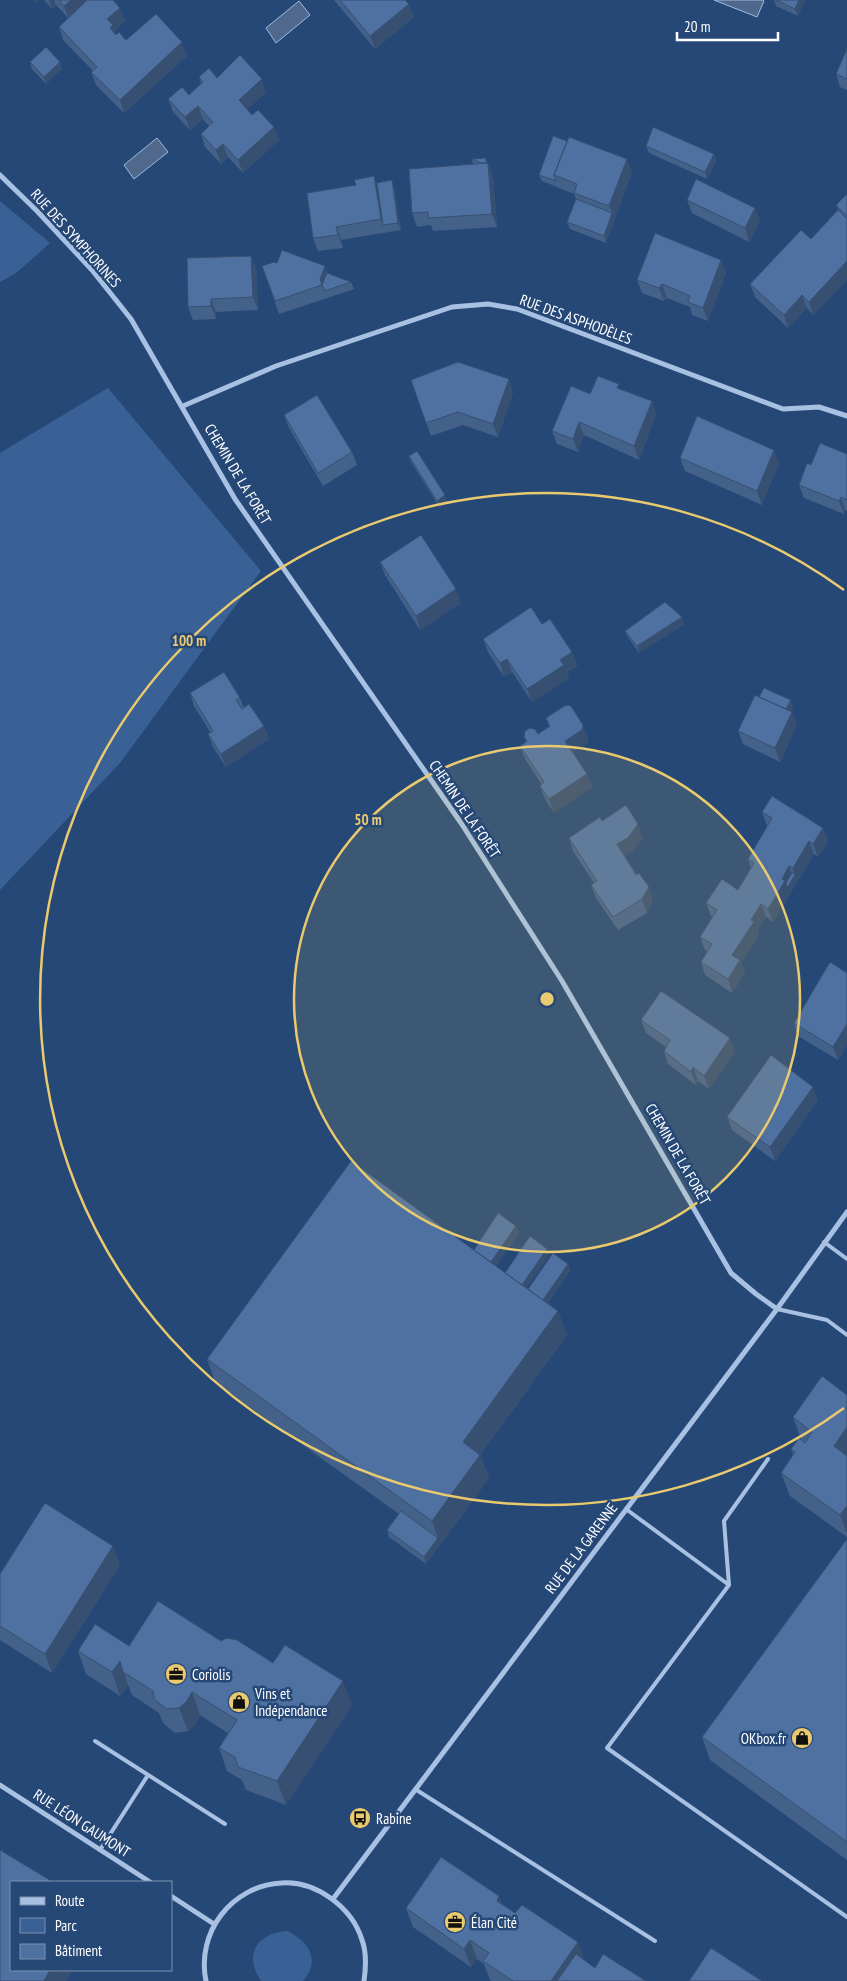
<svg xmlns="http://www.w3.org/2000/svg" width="847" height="1981" viewBox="0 0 847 1981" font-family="'PT Sans Narrow',sans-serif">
<rect width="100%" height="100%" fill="#264877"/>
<path fill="#3a6195" d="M0 201 50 243 16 273 0 282Z
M108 388 261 571 120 763 0 890V453Z
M287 1931C309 1941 321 1960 303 1981H261C243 1955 257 1933 287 1931Z"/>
<path fill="#50688b" stroke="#9dbce3" d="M714 0H763L764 1 757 17Z
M299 1 310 15 276 43 266 28Z
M157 138 168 152 134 179 124 165Z"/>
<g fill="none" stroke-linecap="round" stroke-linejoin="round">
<path stroke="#a8c1e2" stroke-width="4" d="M824 1242 847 1259
M777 1309 827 1320 847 1335
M768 1459 724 1521 729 1585 607 1748 847 1917
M626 1509 729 1585
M95 1741 225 1824
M415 1789 655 1941
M100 1850 148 1775"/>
<path stroke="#a8c1e2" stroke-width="5" d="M0 175 37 211 92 270 131 319 235 499 461 823 562 981 731 1273 756 1294 777 1309
M183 406 276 366 452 307 488 304 517 309 783 409 819 407 847 416
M0 1785 150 1882
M171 1896 214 1924
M333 1899 777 1309 847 1212
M206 1981C196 1933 231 1886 281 1883 315 1880 352 1907 362 1940 367 1953 366 1967 364 1981"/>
</g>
<path fill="#44618a" d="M44 0H113L120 8 125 21 115 30 116 35 126 40 187 56 124 113 96 85 91 72 93 71 63 40 59 27 68 18 56 5 52 9Z
M334 0H405L409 4 414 17 375 49Z
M774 0H805L798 16 776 6Z
M847 49V90L840 87 836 74Z
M30 62 62 69 46 84 32 69Z
M199 77 217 78 266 92 247 109 252 115 274 127 279 140 243 173 228 157 221 164 205 147 201 134 209 126 203 119 190 130 173 112 168 99 189 95 201 83Z
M646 146 714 154 716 161 707 179 649 153Z
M472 159 487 163 493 176 497 227 433 231 431 225 417 227 412 213 473 164Z
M632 172 606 243 570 229 567 222 576 199 574 194 542 181 539 175Z
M392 180 394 187 401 230 341 240 343 248 318 251 313 238 356 185 377 183Z
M847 194V280L813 315 807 308 788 328 755 297 750 284 811 239 838 210 836 205Z
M687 200 755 208 760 221 749 242 692 213Z
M251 256 256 269 258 310 216 312V319L193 320 188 307Z
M721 260 726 273 708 321 692 315 690 307 667 298 664 301 642 293 637 280Z
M277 263 327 273 351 282 354 289 279 314 262 266Z
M411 380 513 392 498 437 463 425 431 436Z
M621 389 652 401 656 414 639 460 584 435 578 452 557 444 552 431 590 394Z
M284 415 352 452 357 465 323 486 289 428Z
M847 454V511L845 510 844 514 804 498 799 485 811 465Z
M409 456 448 502 440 508 411 462Z
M680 458 779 463 762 505 685 471Z
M380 562 461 603 420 630 385 575Z
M542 624 572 652 577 666 567 672 569 678 532 702 512 672 504 677 488 652 483 639Z
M684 624 639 653 628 637 625 631Z
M190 693 240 698 244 708 264 726 269 739 226 767 213 747 208 734 210 732 194 706Z
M759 697 793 707 791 711 797 725 780 762 743 744 738 731Z
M546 718 588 738 587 743 573 752 587 774 592 787 554 813 545 799 540 786 542 785 525 759 520 746 526 742 524 737 538 734 549 727Z
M762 812 823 828 828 841 818 857 814 854 773 922 766 917 757 931 759 935 741 963 745 973 732 993 705 975 701 962 707 951 705 950 700 937 713 917 711 916 706 903 738 890 751 868 748 859 767 826Z
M602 821 643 838 632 851 625 856 653 900 647 913 618 930 596 898 591 885 594 883 573 851 569 838Z
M847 973V1045L838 1060 798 1036 794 1023Z
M641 1020 735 1052 709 1089 698 1081 696 1085 668 1064 664 1051 666 1047 646 1033Z
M818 1100 775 1161 732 1130 727 1117Z
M516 1226 519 1233 496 1266 505 1273 547 1249 549 1256 526 1288 528 1289 568 1264 570 1271 547 1304 558 1311 567 1335 480 1455 489 1478 426 1564 389 1537 387 1530 399 1514 215 1382 207 1359 474 1250Z
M847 1395V1537L790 1496 781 1473 793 1455 791 1449 801 1439 793 1417Z
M847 1539V1860L710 1760 702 1737Z
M120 1565 52 1673 0 1640V1574Z
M221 1641 273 1663 352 1705 286 1805 246 1790 242 1780 227 1771 219 1748 228 1733 200 1715 195 1725 188 1731 175 1733 165 1725 162 1721 159 1713 132 1695 128 1685 120 1696 86 1674 78 1651 129 1646Z
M499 1896 502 1905 515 1913 578 1942 584 1960 595 1968 646 1981H492L490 1980 484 1964 477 1959 471 1967 413 1927 406 1908Z"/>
<path fill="#374f71" d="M33 0H39L35 4Z
M49 0H54L56 5 52 9Z
M71 0H90L69 19 64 6Z
M799 0H805L798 16 795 9Z
M409 4 414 17 375 49 370 36Z
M120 8 125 21 115 30 118 39 115 41 107 19Z
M182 42 187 56 124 113 120 100Z
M60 62 62 69 46 84 44 77Z
M262 79 266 92 243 113 239 100Z
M198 106 203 119 190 130 185 117Z
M274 127 279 140 243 173 238 160Z
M223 144 228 157 221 164 216 150Z
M714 154 716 161 707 179 705 172Z
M486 158 493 176 497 227 492 214Z
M627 159 632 172 606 243 604 236 612 213 609 206Z
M374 176 379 190 383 225 381 219Z
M392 180 394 187 401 230 398 223Z
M755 208 760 221 749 242 745 228Z
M336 227 341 240 343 248 338 235Z
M251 256 256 269 258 310 253 297Z
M721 260 726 273 708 321 703 308Z
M847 261V280L813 315 809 302Z
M325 266 330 279 325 291 320 279Z
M662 284 667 298 664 301 659 288Z
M802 295 807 308 788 328 784 315Z
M211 299 216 312V319L211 306Z
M509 379 513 392 498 437 493 424Z
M652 401 656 414 639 460 634 446Z
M579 422 584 435 578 452 573 439Z
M774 450 779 463 762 505 757 491Z
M445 495 448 502 440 508 437 501Z
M841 497 845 510 844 514 839 501Z
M456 589 461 603 420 630 416 616Z
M682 617 684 624 639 653 637 646Z
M572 652 577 666 567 672 569 678 532 702 527 689 560 660Z
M507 659 512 672 504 677 500 663Z
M791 700 793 707 787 721 784 714Z
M792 712 797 725 780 762 775 748Z
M583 725 588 738 587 743 570 754 565 741Z
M264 726 269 739 226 767 221 754Z
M587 774 592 787 554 813 549 799Z
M638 824 643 838 632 851 622 858 617 844Z
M823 828 828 841 818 857 813 844Z
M809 841 814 854 773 922 768 909 782 879 789 866 793 878 795 875 793 868Z
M649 887 653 900 647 913 642 899Z
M761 904 766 917 757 931 759 935 741 963 745 973 732 993 728 979 732 955 751 920Z
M847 1024V1045L838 1060 833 1047Z
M730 1038 735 1052 709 1089 704 1076Z
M693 1067 698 1081 696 1085 691 1072Z
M813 1087 818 1100 775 1161 770 1147Z
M516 1226 519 1233 493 1270 490 1263Z
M547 1249 549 1256 523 1293 521 1286Z
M568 1264 570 1271 545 1308 542 1301Z
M558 1311 567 1335 472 1466 463 1442Z
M847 1427V1462L834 1446Z
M480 1455 489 1478 426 1564 424 1557 438 1538 432 1521Z
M847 1506V1533L840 1515Z
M113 1546 120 1565 52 1673 45 1654Z
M120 1661 128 1685 120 1696 112 1672Z
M343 1681 352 1705 286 1805 277 1781Z
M192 1692 200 1715 195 1725 188 1731 179 1708Z
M499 1896 506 1915 497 1901Z
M470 1940 477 1959 471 1967 464 1949Z
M578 1942 585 1961 571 1981H551Z
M50 1970H73L66 1981H44Z"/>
<path fill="#4f71a1" stroke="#374f71" d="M59 0H71L64 6Z
M87 0H113L120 8 107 19 113 25 110 28 116 35 119 32 126 40 156 14 182 42 120 100 91 72 97 67 59 27Z
M340 0H405L409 4 370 36Z
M776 0H799L795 9Z
M46 47 60 62 44 77 30 62Z
M847 49V79L836 74Z
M240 55 262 79 239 100 252 115 258 110 274 127 238 160 223 144 216 150 201 134 213 122 198 106 185 117 168 99 182 87 189 95 203 82 199 77 209 68 217 78Z
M653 127 714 154 705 172 646 146Z
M553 136 567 141 554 175 556 181 539 175Z
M569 137 627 159 609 206 574 193 577 184 554 175Z
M486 158V163H481L472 159Z
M488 163 492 214 428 218V212L412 213 409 169Z
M374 176 381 219 336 227 338 235 313 238 307 193 356 185 354 180Z
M696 179 755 208 745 228 687 200Z
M392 180 398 223 383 225 377 183Z
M847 194V216L836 205Z
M576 199 612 213 604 236 567 222Z
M838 210 847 219V261L809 302 802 295 784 315 750 284 801 230 811 239Z
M655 233 721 260 703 308 688 302 690 296 662 284 659 288 637 280Z
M282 250 325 266 320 279 322 285 275 301 262 266 274 262 277 263Z
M251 256 253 297 211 299V306L188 307 187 258Z
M327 273 351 282 325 291 322 285Z
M458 362 509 379 493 424 458 412 426 423 411 380Z
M598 376 619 384 617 388 652 401 634 446 579 422 573 439 552 431 571 386 590 394Z
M317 395 352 452 318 473 284 415Z
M697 416 774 450 757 491 680 458Z
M820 443 847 454V500L841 497 839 501 799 485 807 463 811 465Z
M417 451 445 495 437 501 409 456Z
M421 535 456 589 416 616 380 562Z
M665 602 682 617 637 646 625 631Z
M531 607 542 624 550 619 572 652 560 660 564 665 527 689 507 659 500 663 483 639Z
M224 672 240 698 236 700 242 709 249 704 264 726 221 754 208 734 213 731 190 693Z
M764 688 791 700 786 709 759 697Z
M755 695 792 712 775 748 738 731Z
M566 705 571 706 583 725 582 730 565 741 587 774 549 799 540 786 544 782 520 746 527 741 524 737 525 731 530 728 535 729 538 734 550 726 546 718Z
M772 796 823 828 813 844 809 841 793 868 789 866 782 879 785 881 768 909 761 904 751 920 754 922 732 955 740 960 728 979 701 962 712 944 700 937 717 910 706 903 722 879 738 890 754 863 748 859 772 818 762 812Z
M626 805 638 824 628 838 617 844 636 875 639 873 649 887 642 899 613 917 591 885 597 881 569 838 600 817 602 821Z
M792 872 795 875 787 888 786 883Z
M830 962 847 973V1024L833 1047 794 1023Z
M661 991 730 1038 704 1076 693 1067 691 1072 664 1051 670 1040 641 1020Z
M771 1055 813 1087 770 1147 727 1117Z
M351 1161 558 1311 463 1442 480 1455 432 1521 207 1359Z
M498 1213 516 1226 491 1262 474 1250Z
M530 1236 547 1249 522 1285 505 1273Z
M553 1253 568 1264 543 1300 528 1289Z
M822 1376 847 1395V1427L834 1446 847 1456V1506L840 1515 781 1473 795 1452 791 1449 799 1438 805 1443 812 1432 793 1417Z
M45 1503 113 1546 45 1654 0 1626V1574Z
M401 1511 438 1538 424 1557 387 1530Z
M847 1539V1842L702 1737Z
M158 1601 221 1641 227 1638 237 1640 273 1663 285 1645 343 1681 277 1781 238 1767 235 1757 219 1748 237 1720 192 1692 187 1701 179 1708 167 1709 157 1702 154 1698 153 1691 123 1672 120 1661 112 1672 78 1651 95 1624 129 1646Z
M0 1850 53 1882H11V1970H50L44 1981H0Z
M441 1857 499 1896 497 1901 515 1913 522 1905 578 1942 551 1981H513L483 1961 489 1953 470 1940 464 1949 406 1908Z
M711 1948 762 1981H689Z
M576 1954 595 1968 603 1954 646 1981H557Z"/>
<circle cx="547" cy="999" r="253" fill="#eaca6e" fill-opacity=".12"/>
<g fill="none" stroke="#eaca6e" stroke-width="2.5">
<circle cx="547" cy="999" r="253"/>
<path d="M844 1408A506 506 0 1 1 844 590"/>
</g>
<defs>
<g id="office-disc" transform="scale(1.125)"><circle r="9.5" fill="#eaca6e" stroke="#264877"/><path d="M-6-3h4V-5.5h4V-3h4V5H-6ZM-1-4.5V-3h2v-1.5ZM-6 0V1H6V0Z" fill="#111"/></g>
<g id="shop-disc" transform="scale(1.125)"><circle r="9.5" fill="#eaca6e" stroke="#264877"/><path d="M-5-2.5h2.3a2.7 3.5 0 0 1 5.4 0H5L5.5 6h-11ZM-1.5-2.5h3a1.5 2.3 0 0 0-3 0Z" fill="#111"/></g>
<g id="bus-disc" transform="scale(1.125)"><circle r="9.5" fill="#eaca6e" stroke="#264877"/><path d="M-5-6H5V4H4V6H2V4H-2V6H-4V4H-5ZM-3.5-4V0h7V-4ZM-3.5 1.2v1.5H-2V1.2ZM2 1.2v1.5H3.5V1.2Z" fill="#111"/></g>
</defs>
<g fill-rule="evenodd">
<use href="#office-disc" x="176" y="1674"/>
<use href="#shop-disc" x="239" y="1702"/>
<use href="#shop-disc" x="802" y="1738"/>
<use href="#bus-disc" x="360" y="1818"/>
<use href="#office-disc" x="455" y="1922"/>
</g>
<g text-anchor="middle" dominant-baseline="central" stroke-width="5" stroke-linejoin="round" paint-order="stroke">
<g font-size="15" fill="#fff" stroke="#264877">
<text transform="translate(76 238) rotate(48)">RUE DES SYMPHORINES</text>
<text transform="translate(576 319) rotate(20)">RUE DES ASPHODÈLES</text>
<text transform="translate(238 474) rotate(59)">CHEMIN DE LA FORÊT</text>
<text transform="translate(465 809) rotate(56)">CHEMIN DE LA FORÊT</text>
<text transform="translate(678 1154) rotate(60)">CHEMIN DE LA FORÊT</text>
<text transform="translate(581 1548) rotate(-53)">RUE DE LA GARENNE</text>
<text transform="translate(82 1823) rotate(33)">RUE LÉON GAUMONT</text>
</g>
<g font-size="15" fill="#fff" stroke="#264877" text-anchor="start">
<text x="192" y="1674">Coriolis</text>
<text x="255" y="1693">Vins et<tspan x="255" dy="17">Indépendance</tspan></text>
<text x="786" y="1738" text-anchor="end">OKbox.fr</text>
<text x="376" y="1818">Rabine</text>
<text x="471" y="1922">Élan Cité</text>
</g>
</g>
<circle cx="547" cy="999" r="8" fill="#eaca6e" stroke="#264877" stroke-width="2.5"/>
<g font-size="15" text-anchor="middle" font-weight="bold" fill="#eaca6e" stroke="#264877" stroke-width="5" stroke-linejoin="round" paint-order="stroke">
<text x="189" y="646">100 m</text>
<text x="368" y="825">50 m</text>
</g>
<rect x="10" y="1881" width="162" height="90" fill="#264877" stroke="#7d91ad"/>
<rect x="20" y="1897" width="25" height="8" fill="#a8c1e2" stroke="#7d91ad"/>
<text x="55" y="1906" font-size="15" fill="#ffffff">Route</text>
<rect x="20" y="1918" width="25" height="15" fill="#3a6195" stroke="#7d91ad"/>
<text x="55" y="1931" font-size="15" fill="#ffffff">Parc</text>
<rect x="20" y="1944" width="25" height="15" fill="#4f71a1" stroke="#7d91ad"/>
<text x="55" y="1956" font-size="15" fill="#ffffff">Bâtiment</text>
<path d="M677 32v8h101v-8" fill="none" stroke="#ffffff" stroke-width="2.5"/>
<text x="684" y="32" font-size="15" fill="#ffffff" stroke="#264877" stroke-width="4" paint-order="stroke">20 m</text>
</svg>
